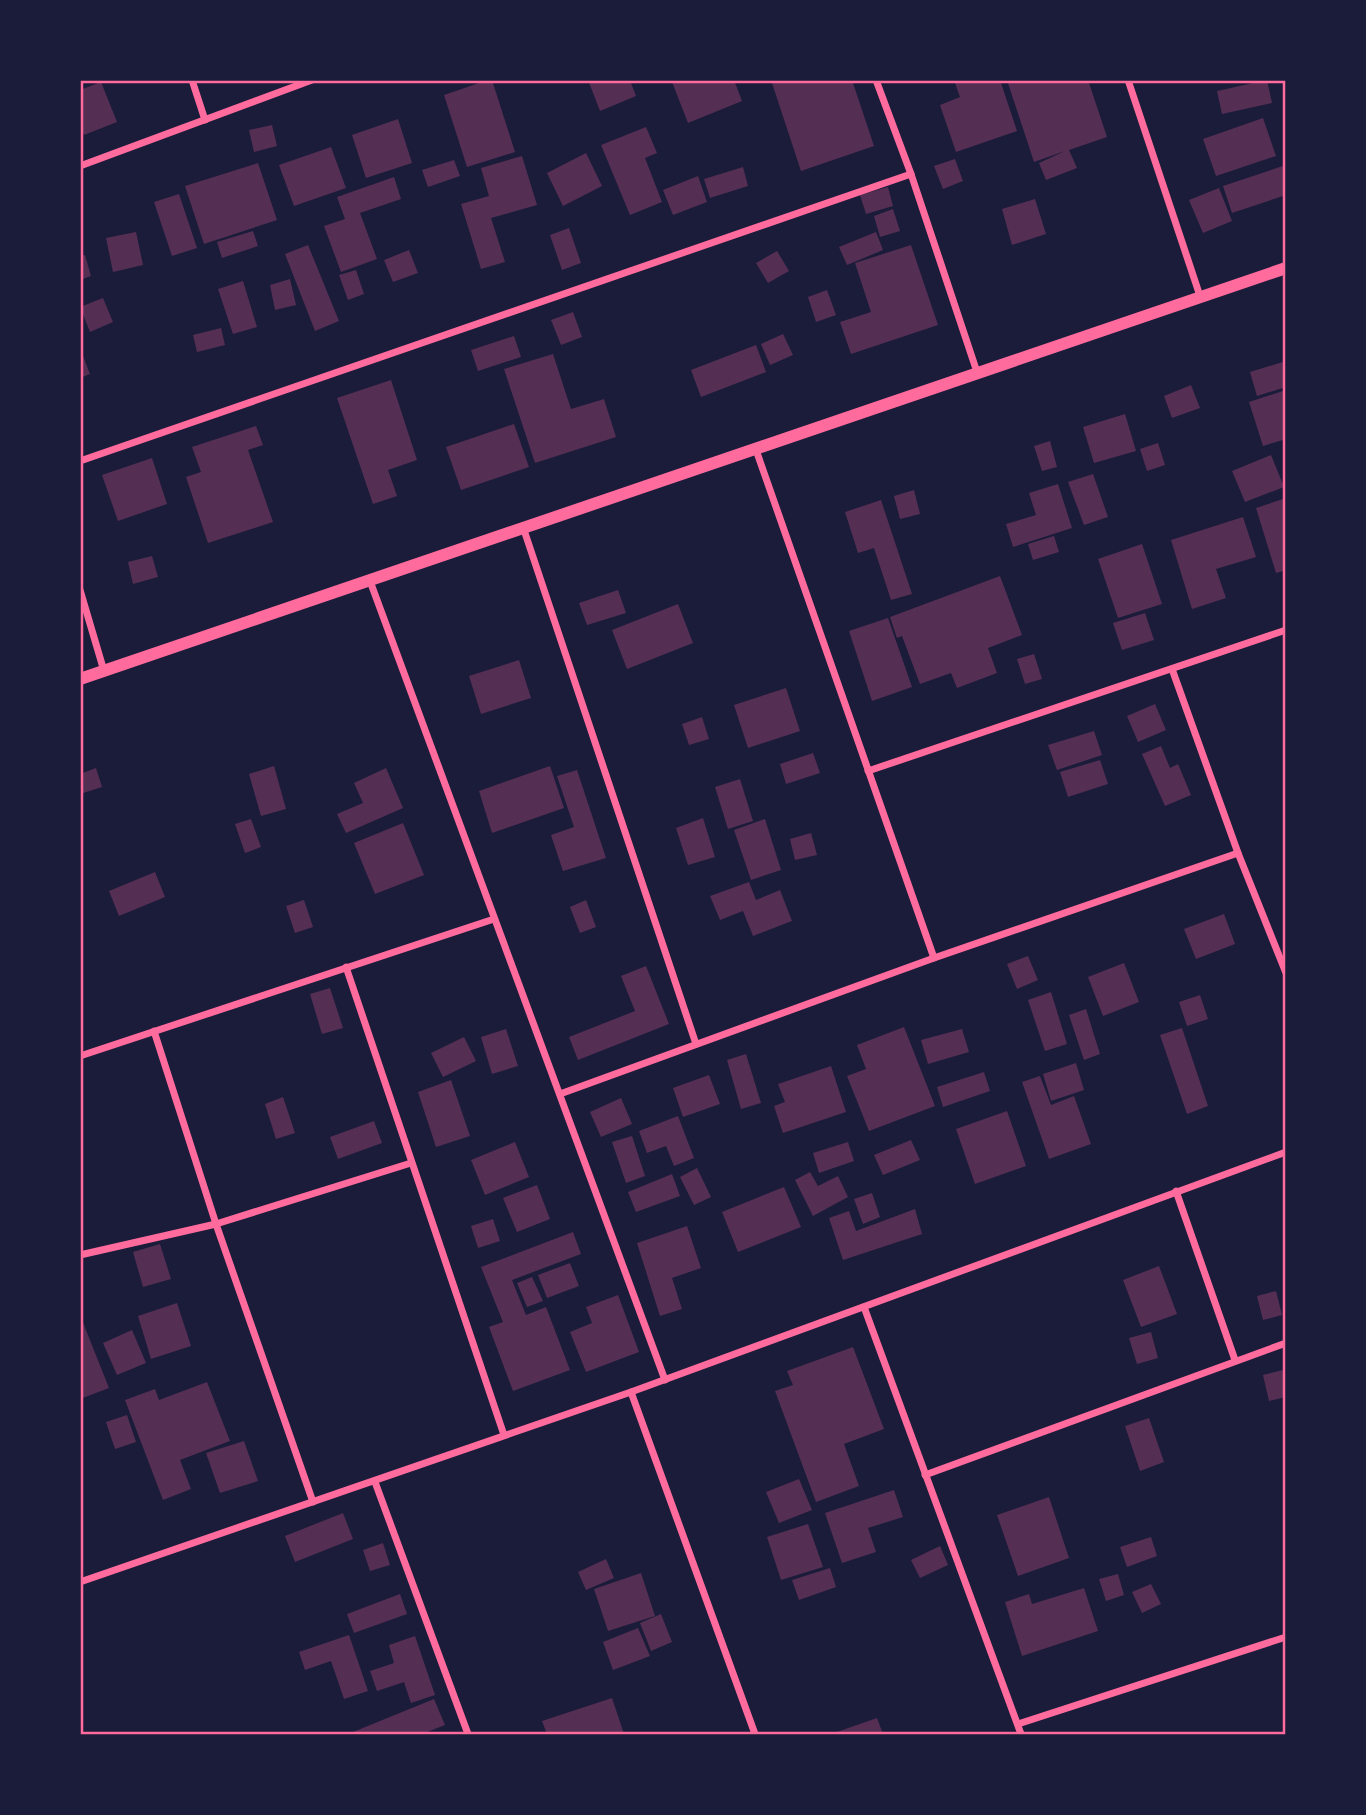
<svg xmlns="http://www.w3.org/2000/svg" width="1366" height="1815" viewBox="0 0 1366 1815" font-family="Rubik,sans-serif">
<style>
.building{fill:#542f53}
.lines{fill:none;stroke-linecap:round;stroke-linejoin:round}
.minor{stroke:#ff6b9d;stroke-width:7}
.tertiary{stroke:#ff6b9d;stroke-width:12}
.neatline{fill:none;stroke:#ff6b9d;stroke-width:2.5}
</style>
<rect width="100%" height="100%" fill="#1b1b3a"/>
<g class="building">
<polygon points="488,80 492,80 515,152 467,167 444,95"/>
<polygon points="588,80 637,80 631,83 636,96 600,111"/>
<polygon points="676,80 734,80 742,101 688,123 672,82"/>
<polygon points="771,80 852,80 874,146 801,171"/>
<polygon points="954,80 1000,80 1017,131 956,152 940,105 960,97"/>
<polygon points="1007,80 1088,80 1107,137 1069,150 1077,168 1046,180 1039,163 1065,151 1034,162"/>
<polygon points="1267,80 1272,103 1222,114 1217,91"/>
<polygon points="101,82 117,122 84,135 80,126 80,90"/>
<polygon points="1263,118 1276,156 1216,176 1203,139"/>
<polygon points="398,119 412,163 366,178 352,135"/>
<polygon points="272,125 277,146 254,152 249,130"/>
<polygon points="646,127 657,153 645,158 662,202 630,215 601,145"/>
<polygon points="331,147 346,188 294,206 279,165"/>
<polygon points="586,153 602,186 563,206 547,173"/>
<polygon points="522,156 537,205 491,218 505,262 481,269 461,204 489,196 481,168"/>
<polygon points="955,159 963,181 943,189 934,166"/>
<polygon points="454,160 460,176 428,187 422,170"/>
<polygon points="258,163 277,220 204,244 185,186"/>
<polygon points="1286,165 1286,195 1232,213 1223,186"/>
<polygon points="743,167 748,186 710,198 704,179"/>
<polygon points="698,176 707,202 673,215 663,190"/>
<polygon points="394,177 401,199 360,213 377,259 341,272 324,226 345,219 337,197"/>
<polygon points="888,187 893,206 866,214 860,195"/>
<polygon points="1219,188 1232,221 1203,233 1189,200"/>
<polygon points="179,194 197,248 172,256 154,202"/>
<polygon points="1035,199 1046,234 1012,245 1002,209"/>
<polygon points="893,209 900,231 880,237 874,216"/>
<polygon points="569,228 581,263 562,270 550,235"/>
<polygon points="253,231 258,246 222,258 217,242"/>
<polygon points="136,232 143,265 113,272 106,238"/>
<polygon points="876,232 883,250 847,265 839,247"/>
<polygon points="308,245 339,321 315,331 285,254"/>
<polygon points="911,245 938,325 851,354 840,322 871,312 855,263"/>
<polygon points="409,250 418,273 393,282 384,260"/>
<polygon points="777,251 789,271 768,283 756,263"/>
<polygon points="85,255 91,276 80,280 80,256"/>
<polygon points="356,270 364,294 348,300 339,275"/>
<polygon points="290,279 296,305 275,310 270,285"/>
<polygon points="243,281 257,327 233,334 218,289"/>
<polygon points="827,290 836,315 816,322 808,297"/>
<polygon points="103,298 113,322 90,332 80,307"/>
<polygon points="573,312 582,337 561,345 551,320"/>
<polygon points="221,328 225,345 197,352 193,335"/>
<polygon points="783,334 793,355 770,365 761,344"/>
<polygon points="514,336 521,357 478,371 471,350"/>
<polygon points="756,345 766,372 701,397 691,370"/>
<polygon points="80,348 90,374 80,378"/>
<polygon points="553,354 571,409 604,399 616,437 535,463 504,369"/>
<polygon points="1286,361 1286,387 1257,396 1250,372"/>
<polygon points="391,380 417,460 388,470 397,496 373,504 337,398"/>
<polygon points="1191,385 1200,408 1172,418 1164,396"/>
<polygon points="1286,390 1286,439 1263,446 1249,402"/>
<polygon points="1125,414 1136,451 1094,463 1083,427"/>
<polygon points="514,424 529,467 461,490 446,447"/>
<polygon points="256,426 263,445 248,450 273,522 208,543 186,477 201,472 192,447"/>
<polygon points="1050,441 1057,467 1042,471 1034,446"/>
<polygon points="1158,443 1165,465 1147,471 1140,449"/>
<polygon points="1271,455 1284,487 1245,502 1232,471"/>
<polygon points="152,458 167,504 118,521 102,475"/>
<polygon points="1093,474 1108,517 1084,525 1068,482"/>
<polygon points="1058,484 1072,528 1013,547 1006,524 1036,515 1029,493"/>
<polygon points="914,490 920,514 900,519 894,496"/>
<polygon points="1286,498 1286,570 1276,573 1256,508"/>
<polygon points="881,500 912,594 891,600 874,548 858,553 845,512"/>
<polygon points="1243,517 1256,557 1216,569 1226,598 1192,609 1171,540"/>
<polygon points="1054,536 1059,552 1033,560 1028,544"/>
<polygon points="1142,544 1162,604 1118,618 1098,559"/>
<polygon points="152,556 158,577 133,584 128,562"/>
<polygon points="1000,576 1022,635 988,648 997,673 957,688 951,673 920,684 902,636 897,638 890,617"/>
<polygon points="618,590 626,613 587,625 579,603"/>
<polygon points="678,604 693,643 627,669 612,630"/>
<polygon points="1145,613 1154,640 1122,650 1113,623"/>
<polygon points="888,618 912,687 872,701 849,631"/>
<polygon points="1034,654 1042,679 1025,684 1017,659"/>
<polygon points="519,660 531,698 481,714 469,676"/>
<polygon points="786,688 800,731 748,748 734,705"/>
<polygon points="1155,704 1166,730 1138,742 1127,716"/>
<polygon points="702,717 709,739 689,745 682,724"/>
<polygon points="1094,731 1102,755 1057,770 1048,745"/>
<polygon points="1161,746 1170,768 1178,764 1191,795 1165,806 1142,754"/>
<polygon points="813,753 820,773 786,784 780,764"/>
<polygon points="1100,760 1108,784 1068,797 1060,772"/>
<polygon points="274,766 286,809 261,816 249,774"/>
<polygon points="550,766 564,808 492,833 479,791"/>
<polygon points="96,768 102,787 80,794 80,774"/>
<polygon points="386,768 403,808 346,833 337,814 363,803 354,783"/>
<polygon points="577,770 606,858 563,871 551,835 574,827 557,776"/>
<polygon points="740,779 753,821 728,829 715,787"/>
<polygon points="703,818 715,857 688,865 676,828"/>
<polygon points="251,819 261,847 245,853 235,824"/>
<polygon points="765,819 781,870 751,880 734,830"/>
<polygon points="403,823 424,875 375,894 354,843"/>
<polygon points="811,833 817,855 795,860 790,839"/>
<polygon points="155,872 165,897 119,916 109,891"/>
<polygon points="749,882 756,900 780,890 792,921 753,936 743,911 720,920 710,896"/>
<polygon points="304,900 313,927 295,933 286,906"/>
<polygon points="586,900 596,927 580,933 570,907"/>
<polygon points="1224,914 1235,944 1196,959 1184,929"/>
<polygon points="1028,956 1038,980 1017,989 1007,964"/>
<polygon points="1124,963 1139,1002 1103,1016 1088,977"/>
<polygon points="646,966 669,1024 578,1060 569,1037 635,1011 621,976"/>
<polygon points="330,988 343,1028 322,1034 310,994"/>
<polygon points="1051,992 1067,1044 1045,1051 1028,1000"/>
<polygon points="1200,995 1208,1019 1187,1026 1179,1002"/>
<polygon points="1086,1009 1100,1054 1084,1060 1069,1015"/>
<polygon points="904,1027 935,1106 869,1131 847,1076 866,1069 857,1045"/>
<polygon points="1182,1028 1208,1106 1187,1114 1160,1035"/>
<polygon points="506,1029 518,1066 492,1074 481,1037"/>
<polygon points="962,1029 969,1052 928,1064 921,1040"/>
<polygon points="464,1037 476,1061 443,1077 431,1053"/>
<polygon points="746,1054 761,1103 741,1109 727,1060"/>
<polygon points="1076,1063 1084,1090 1051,1101 1043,1074"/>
<polygon points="831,1066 846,1112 783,1133 774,1106 785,1102 778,1084"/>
<polygon points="984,1072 990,1091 943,1107 937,1087"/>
<polygon points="709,1075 720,1104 683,1117 673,1088"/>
<polygon points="1040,1076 1051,1105 1074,1096 1091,1144 1049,1159 1022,1082"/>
<polygon points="451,1080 470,1136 436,1147 418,1092"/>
<polygon points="283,1097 295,1133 276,1139 265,1104"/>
<polygon points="621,1098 632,1124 601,1137 590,1112"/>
<polygon points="1007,1111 1026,1166 975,1184 956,1129"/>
<polygon points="678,1116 694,1158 674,1166 666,1146 647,1153 639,1131"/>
<polygon points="374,1121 382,1143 338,1159 330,1137"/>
<polygon points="632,1136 645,1176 626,1183 612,1142"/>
<polygon points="911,1140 920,1160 883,1175 874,1155"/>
<polygon points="515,1142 529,1177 485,1195 471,1160"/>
<polygon points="848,1142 854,1161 819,1173 813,1153"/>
<polygon points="697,1168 711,1197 694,1205 680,1177"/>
<polygon points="810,1172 818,1186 838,1176 848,1197 813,1216 795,1180"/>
<polygon points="672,1174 680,1196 636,1212 628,1192"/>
<polygon points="537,1185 550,1219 517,1232 503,1198"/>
<polygon points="784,1187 801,1227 738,1252 722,1212"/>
<polygon points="872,1193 880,1217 863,1224 854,1199"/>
<polygon points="915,1209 922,1234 843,1260 829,1218 849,1211 856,1231"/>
<polygon points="493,1219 500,1241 478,1248 471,1226"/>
<polygon points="687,1226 701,1268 672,1278 682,1309 660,1316 637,1243"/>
<polygon points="573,1232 581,1254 512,1280 526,1315 546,1307 570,1370 513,1391 489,1327 503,1322 481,1267"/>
<polygon points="160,1244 171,1279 143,1287 133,1252"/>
<polygon points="570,1263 579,1286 547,1298 538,1275"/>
<polygon points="1159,1266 1177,1314 1141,1327 1123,1280"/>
<polygon points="532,1277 543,1301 527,1307 517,1283"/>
<polygon points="1276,1291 1282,1315 1263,1320 1257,1296"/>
<polygon points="618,1295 639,1352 586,1372 570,1332 592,1323 586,1307"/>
<polygon points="177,1303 191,1346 151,1359 138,1316"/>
<polygon points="80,1315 109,1388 80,1399"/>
<polygon points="132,1330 146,1363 117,1375 103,1343"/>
<polygon points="1151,1332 1158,1358 1137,1364 1129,1338"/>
<polygon points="853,1347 884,1429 844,1444 859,1486 816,1502 775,1391 793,1385 787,1371"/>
<polygon points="1283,1370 1286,1397 1269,1401 1263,1375"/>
<polygon points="207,1382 230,1441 180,1460 191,1489 163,1500 125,1400 155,1389 159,1400"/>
<polygon points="127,1415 136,1442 115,1449 106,1422"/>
<polygon points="1149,1418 1164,1462 1140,1471 1125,1426"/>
<polygon points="244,1441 258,1481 220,1493 206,1453"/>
<polygon points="799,1479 812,1510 779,1523 766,1492"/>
<polygon points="894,1490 903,1517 868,1528 876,1552 842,1563 825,1513"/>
<polygon points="1049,1497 1069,1558 1018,1576 997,1515"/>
<polygon points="343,1513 353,1539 295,1562 285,1536"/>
<polygon points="808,1524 823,1567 781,1580 767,1537"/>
<polygon points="1151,1537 1157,1556 1127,1567 1120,1547"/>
<polygon points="383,1543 390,1565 370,1571 363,1550"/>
<polygon points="940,1546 948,1565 920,1578 911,1560"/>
<polygon points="606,1559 614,1578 586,1590 578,1572"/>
<polygon points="830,1568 836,1587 799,1600 792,1580"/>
<polygon points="641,1573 655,1616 608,1631 594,1589"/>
<polygon points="1118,1574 1124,1595 1106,1601 1099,1579"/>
<polygon points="1151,1584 1161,1604 1142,1613 1132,1592"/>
<polygon points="1084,1588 1098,1631 1022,1656 1005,1602 1029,1594 1032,1604"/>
<polygon points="400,1594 407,1614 354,1633 347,1614"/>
<polygon points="661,1614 672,1642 651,1651 640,1623"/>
<polygon points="638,1628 650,1656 613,1670 603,1642"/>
<polygon points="349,1635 368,1691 344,1699 331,1661 305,1670 299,1652"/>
<polygon points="415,1636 435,1695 411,1703 404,1682 377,1691 370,1671 394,1663 389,1645"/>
<polygon points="612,1698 624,1734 547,1734 542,1721"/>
<polygon points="434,1699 445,1725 422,1734 354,1734 353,1732"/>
<polygon points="877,1718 883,1734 831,1734"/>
</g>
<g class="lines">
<g class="minor">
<polyline points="192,80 205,120"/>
<polyline points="876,80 911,174 977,372"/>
<polyline points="1128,80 1200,296"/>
<polyline points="80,166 312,80"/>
<polyline points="755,447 934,958"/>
<polyline points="80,461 911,174"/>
<polyline points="524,530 696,1044"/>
<polyline points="370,581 665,1380"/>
<polyline points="80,590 104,671"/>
<polyline points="1172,669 1238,853 1286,973"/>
<polyline points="868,771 1286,630"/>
<polyline points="346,967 504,1435"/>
<polyline points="154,1031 216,1224 313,1502"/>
<polyline points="80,1056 494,919"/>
<polyline points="560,1094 934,958 1238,853"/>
<polyline points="1176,1191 1235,1360"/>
<polyline points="80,1255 216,1224 411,1163"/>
<polyline points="864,1307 1021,1734"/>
<polyline points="631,1392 755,1734"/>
<polyline points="925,1475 1286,1343"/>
<polyline points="375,1482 468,1734"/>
<polyline points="80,1582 631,1392 1286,1152"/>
<polyline points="1018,1724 1286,1637"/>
</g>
<polyline class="tertiary" points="80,679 1286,268"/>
</g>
<rect width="1366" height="1815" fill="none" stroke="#1b1b3a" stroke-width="164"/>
<rect x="82" y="82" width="1202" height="1651" class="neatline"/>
</svg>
